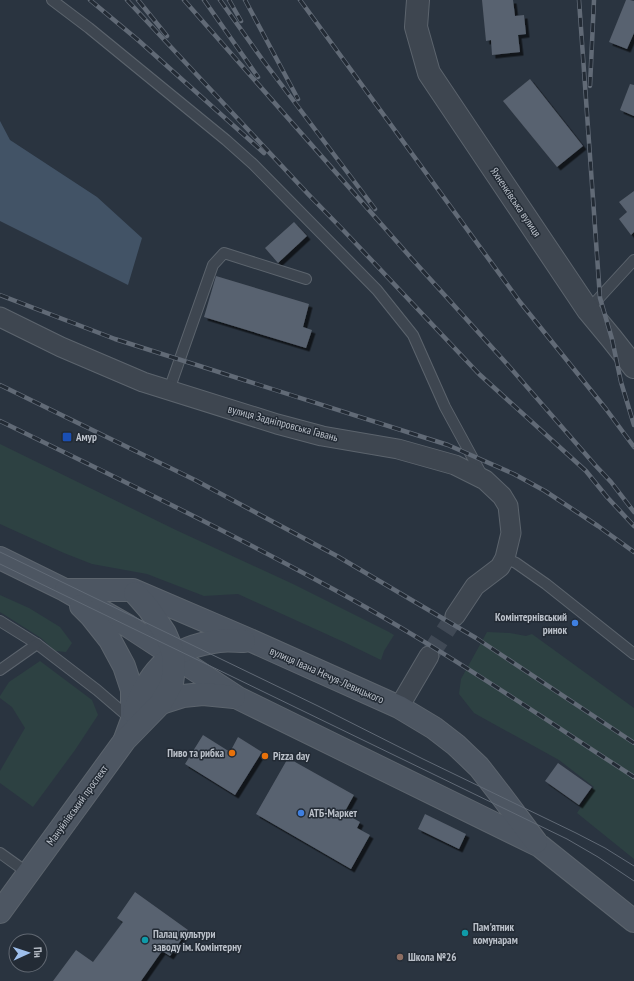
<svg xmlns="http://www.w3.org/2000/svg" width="634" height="981" viewBox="0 0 634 981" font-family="'PT Sans Narrow',sans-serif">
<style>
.green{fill:#2d4142}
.water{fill:#425366}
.building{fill:#59626f;filter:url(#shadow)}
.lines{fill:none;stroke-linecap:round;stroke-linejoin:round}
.minor-tunnel{stroke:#404955;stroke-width:19;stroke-dasharray:19 10;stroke-linecap:butt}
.service-casing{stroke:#5c646d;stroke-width:12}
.minor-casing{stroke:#5c646d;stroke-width:21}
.tertiary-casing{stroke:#5c646d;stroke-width:24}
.secondary-casing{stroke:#5c646d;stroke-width:24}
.service{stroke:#3e4650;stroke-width:10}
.minor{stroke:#3e4650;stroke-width:19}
.tertiary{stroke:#3e4650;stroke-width:22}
.secondary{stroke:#4d5662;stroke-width:22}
.tram{stroke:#616a76;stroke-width:1}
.rail-casing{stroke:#616a76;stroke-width:4.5}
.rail{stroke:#232b35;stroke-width:3;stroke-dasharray:9;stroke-linecap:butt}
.transit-dot{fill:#1a4fb4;stroke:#232b35;stroke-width:1.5}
.shop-dot{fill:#3f7fe0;stroke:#232b35;stroke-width:1.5}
.food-dot{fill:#e8710a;stroke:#232b35;stroke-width:1.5}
.culture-dot{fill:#0f9aa8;stroke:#232b35;stroke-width:1.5}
.education-dot{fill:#8d6e63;stroke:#232b35;stroke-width:1.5}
.labels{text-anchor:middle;stroke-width:3;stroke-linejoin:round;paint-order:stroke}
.street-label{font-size:11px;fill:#bbc1ca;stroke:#232b35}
.poi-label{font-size:11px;font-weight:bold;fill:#bbc1ca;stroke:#232b35;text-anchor:start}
</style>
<defs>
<filter id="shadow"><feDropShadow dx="3.5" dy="3.5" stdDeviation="0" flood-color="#0009"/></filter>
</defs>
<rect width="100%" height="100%" fill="#2a3440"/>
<g class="green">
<polygon points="0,444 178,531 293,584 389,632 394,635 384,651 381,660 346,643 238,594 204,596 147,574 92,564 64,553 0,524"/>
<polygon points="0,595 29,608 60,627 72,643 66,652 55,651 41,638 0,612"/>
<polygon points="487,632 510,633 526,636 532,634 634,708 634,859 577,813 594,787 559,760 474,713 459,694 461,679"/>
<polygon points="40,661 92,700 98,715 75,750 33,807 0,783 0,771 25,728 12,707 0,698 0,696 9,682"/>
</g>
<polygon class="water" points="0,121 10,140 97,197 142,238 128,285 0,221"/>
<g class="building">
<polygon points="482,0 513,0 515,16 524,15 526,34 518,35 520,52 492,55 491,40 486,41"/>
<polygon points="626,0 630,0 634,1 634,33 627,49 609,42"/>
<polygon points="530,79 583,146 557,167 503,101"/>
<polygon points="630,84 634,85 634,116 620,110"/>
<polygon points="634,191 634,232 631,235 619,219 627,212 619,202"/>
<polygon points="294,222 307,236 278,263 265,248"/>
<polygon points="216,276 309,304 303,327 312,330 306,348 204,317"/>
<polygon points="203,735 230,752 238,737 262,752 235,795 185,764"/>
<polygon points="288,758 354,795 344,813 360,822 357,828 370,835 351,869 256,814"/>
<polygon points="558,763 592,787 579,805 545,781"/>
<polygon points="425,814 466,834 459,849 418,829"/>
<polygon points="135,892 188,930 170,956 162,951 141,981 53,981 76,950 93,962 123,922 117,918"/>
</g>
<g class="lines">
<polyline class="minor-tunnel" points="429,656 455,616"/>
<g class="service-casing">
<g id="service">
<polyline points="52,0 89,28 226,140 253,164 377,290 413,335 445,407 483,477"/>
<polyline points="588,310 634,260"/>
<polyline points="169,390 213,265 224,253 306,279"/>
<polyline points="505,558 516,563 546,584 634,654"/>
<polyline points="0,621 37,644 97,690 132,720"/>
<polyline points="0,670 37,644"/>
<polyline points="0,853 28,873"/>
</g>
</g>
<g class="minor-casing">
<g id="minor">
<polyline points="0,317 61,347 143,382 277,424 322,436 398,449 455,465 485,480 502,496 508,506 511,533 505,558 500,567 475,586 455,616"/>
<polyline points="399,707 429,656"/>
</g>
</g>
<g class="tertiary-casing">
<polyline id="tertiary" points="418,0 416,27 429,73 588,310 612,339 634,367"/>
</g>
<g class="secondary-casing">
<g id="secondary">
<polyline points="0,558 65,590 128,626 238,698 540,846 634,921"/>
<polyline points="66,590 133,590 252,641 399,707 434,728 456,745 479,767 503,798 536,842"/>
<polyline points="81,606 91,616 110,640 124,666 132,690 132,720 125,739"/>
<polyline points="161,703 183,696 203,694 234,697"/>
<path d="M134 712C150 668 172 647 219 641 228 640 236 641 244 641"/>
<polyline points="0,912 125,740 161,703 172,683 174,669 173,655 171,647 165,633 149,609 135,593"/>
</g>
</g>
<use href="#service" class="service"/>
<use href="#minor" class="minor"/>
<use href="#tertiary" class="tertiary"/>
<use href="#secondary" class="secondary"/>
<g class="tram">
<polyline points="0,552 318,706 423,759 576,833 605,848 634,866"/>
<polyline points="0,564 567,839 598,857 634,881"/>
</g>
<g class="rail-casing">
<g id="rail">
<polyline points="90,0 138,40 264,153"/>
<polyline points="127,0 308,194 344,231 479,374 586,471 607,497 634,526"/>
<polyline points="138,0 167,36"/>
<polyline points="184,0 412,259 507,364 595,465 611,482 634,512"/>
<polyline points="204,0 258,77"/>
<polyline points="220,0 262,59 375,209"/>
<polyline points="229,0 241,21"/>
<polyline points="245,0 298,99"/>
<polyline points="300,0 520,302 606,409 634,447"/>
<polyline points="579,0 600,298 612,339 621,382 634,425"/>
<polyline points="590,86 594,0"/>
<polyline points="0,295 115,339 448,445 514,474 545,491 598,526 634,552"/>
<polyline points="0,385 195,480 337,556 476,638 634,743"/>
<path d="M0 421C107 473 215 525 320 582 429 640 531 710 634 777"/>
</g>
</g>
<use href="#rail" class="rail"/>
</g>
<rect class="transit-dot" x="62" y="432" width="10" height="10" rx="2"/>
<g class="shop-dot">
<circle cx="575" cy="623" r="4"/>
<circle cx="301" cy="813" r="4"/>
</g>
<g class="food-dot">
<circle cx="232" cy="753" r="4"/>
<circle cx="265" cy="756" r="4"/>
</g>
<g class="culture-dot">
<circle cx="465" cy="933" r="4"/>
<circle cx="145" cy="940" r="4"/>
</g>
<circle class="education-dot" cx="400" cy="957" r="4"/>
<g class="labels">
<g class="street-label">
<text transform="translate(516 202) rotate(56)" y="4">Яхненківська вулиця</text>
<text transform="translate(283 423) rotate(15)" y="4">вулиця Задніпровська Гавань</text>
<text transform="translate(327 675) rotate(24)" y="4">вулиця Івана Нечуя-Левицького</text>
<text transform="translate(77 805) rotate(-54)" y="4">Мануйлівський проспект</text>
</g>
<g class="poi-label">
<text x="76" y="441">Амур</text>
<text x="567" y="621" text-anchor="end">Комінтернівський<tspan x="567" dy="13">ринок</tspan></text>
<text x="224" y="757" text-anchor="end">Пиво та рибка</text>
<text x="273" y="760">Pizza day</text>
<text x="309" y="817">АТБ-Маркет</text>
<text x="473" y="931">Пам'ятник<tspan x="473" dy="13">комунарам</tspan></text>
<text x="153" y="938">Палац культури<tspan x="153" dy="13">заводу ім. Комінтерну</tspan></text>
<text x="408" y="961">Школа №26</text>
</g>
</g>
<g transform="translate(28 953) rotate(87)"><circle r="19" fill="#232b35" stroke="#606771"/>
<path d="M0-3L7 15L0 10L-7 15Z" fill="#9ebfec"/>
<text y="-6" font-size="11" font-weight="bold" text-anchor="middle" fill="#bbc1ca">Пн</text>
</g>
</svg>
